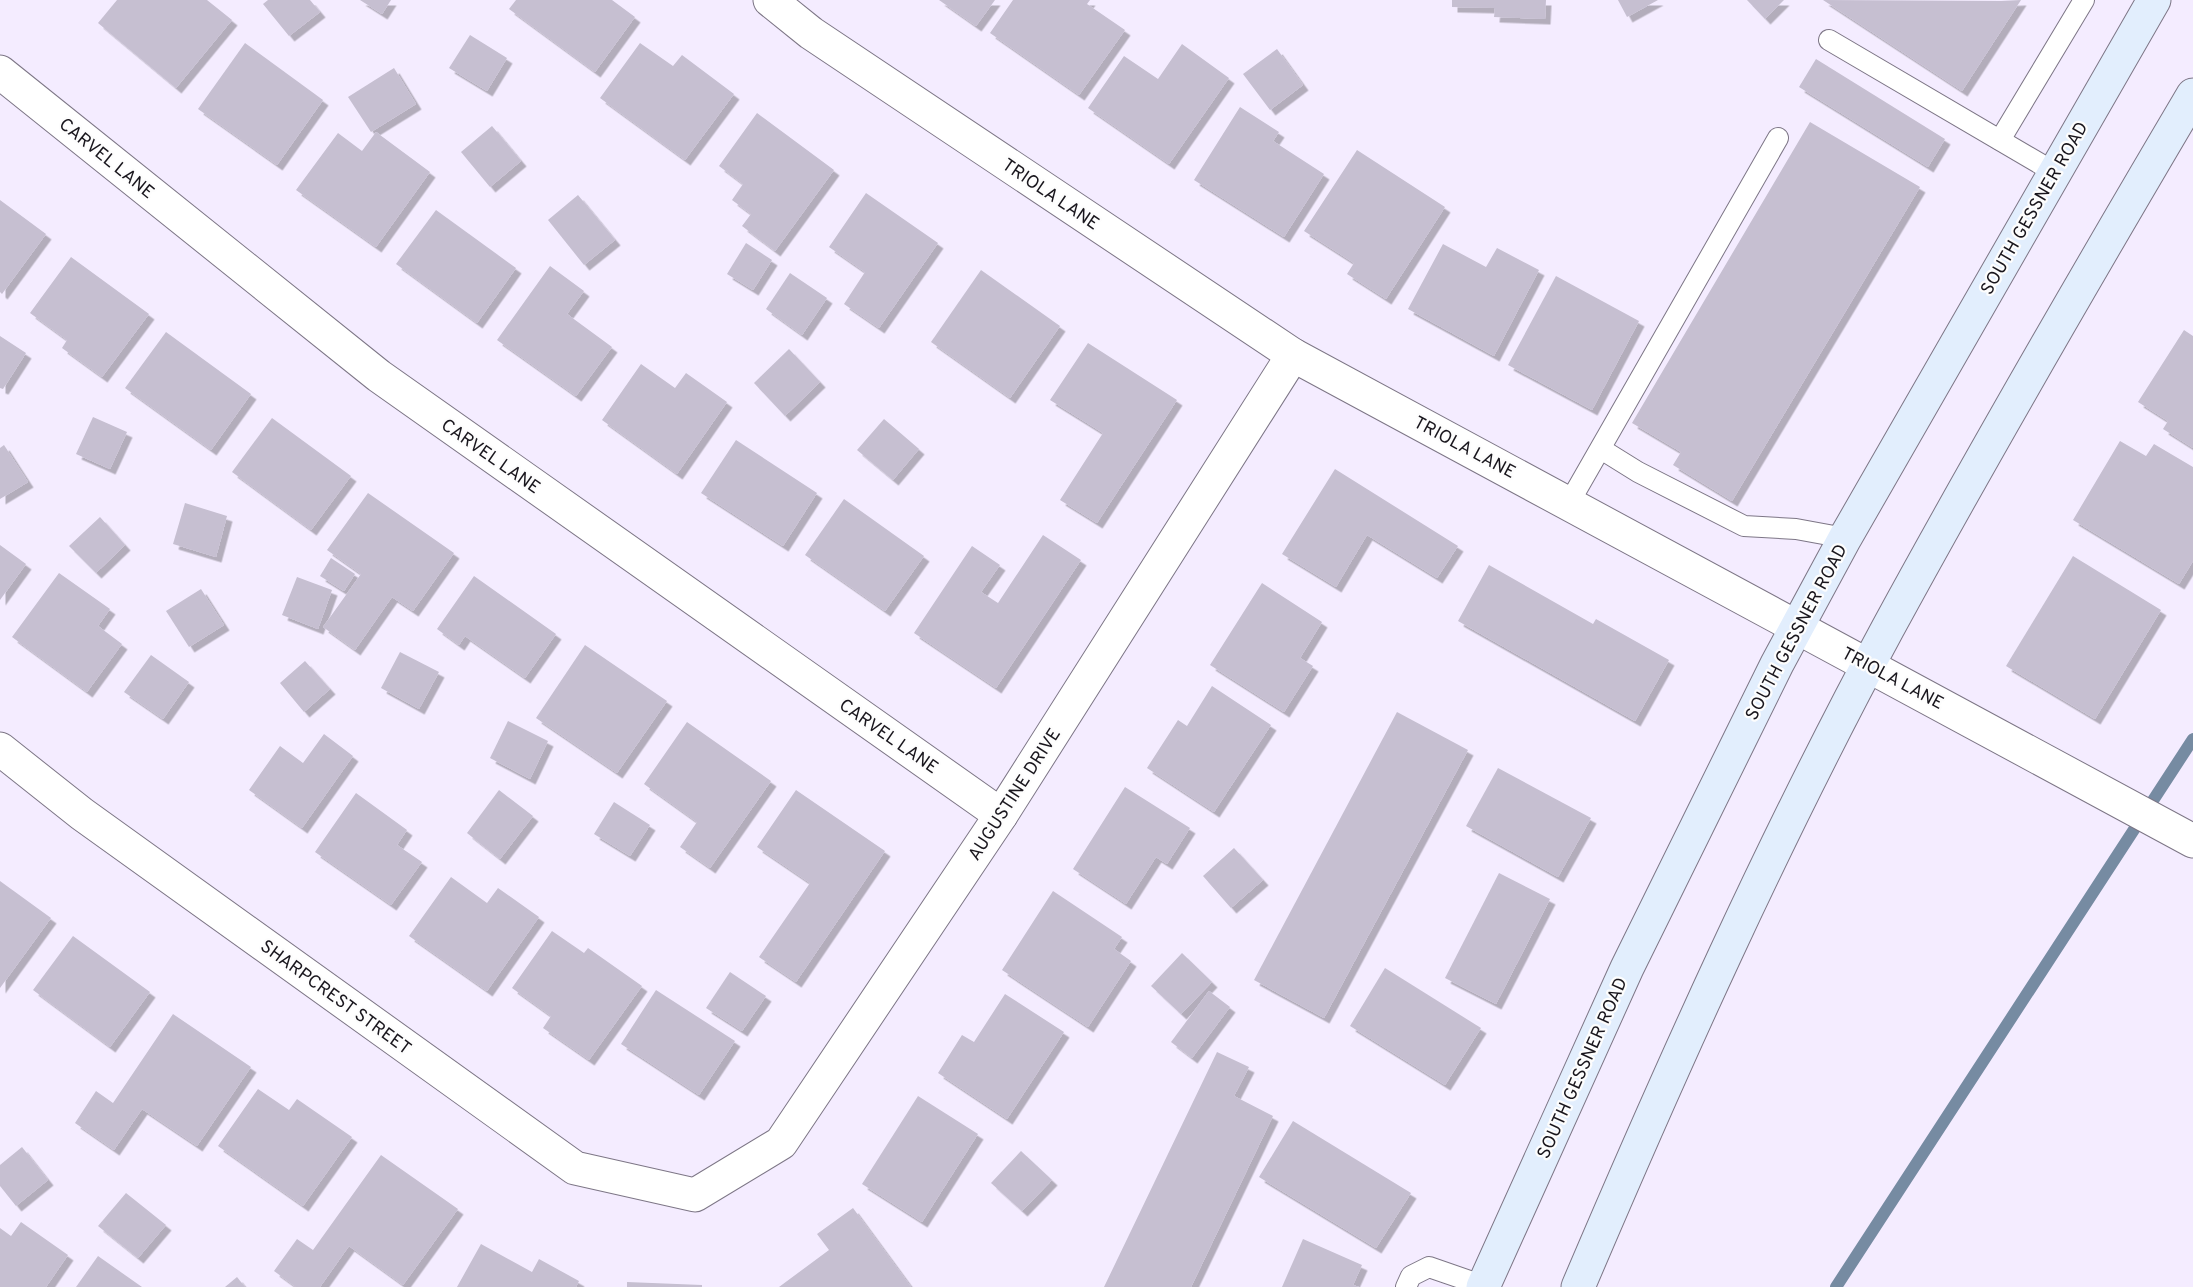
<svg xmlns="http://www.w3.org/2000/svg" width="2193" height="1287" viewBox="0 0 2193 1287" font-family="Overpass,sans-serif">
<style>
.lines{fill:none;stroke-linecap:round;stroke-linejoin:round}
.stream{stroke:#768ba2;stroke-width:12}
.building{fill:#c6bfd1;filter:url(#shadow)}
.service-casing{stroke:#7d7686;stroke-width:22}
.minor-casing{stroke:#7d7686;stroke-width:35}
.tertiary-casing{stroke:#7d7686;stroke-width:35}
.secondary-casing{stroke:#7d7686;stroke-width:35}
.service{stroke:#fff;stroke-width:20}
.minor{stroke:#fff;stroke-width:33}
.tertiary{stroke:#fff;stroke-width:33}
.secondary{stroke:#e2eefd;stroke-width:33}
.labels{text-anchor:middle;stroke-width:4.5;stroke-linejoin:round;paint-order:stroke}
.street-label{font-size:18px;fill:#19161d;stroke:#fdfdfd}
</style>
<defs>
<filter id="shadow"><feDropShadow dx="5.5" dy="5.5" stdDeviation="0" flood-color="#0004"/></filter>
</defs>
<rect width="100%" height="100%" fill="#f4ecff"/>
<g class="lines">
<polyline class="stream" points="1836,1287 2193,739"/>
</g>
<g class="building">
<polygon points="117,0 207,0 232,20 176,88 98,23"/>
<polygon points="268,0 310,0 320,12 289,36 263,4"/>
<polygon points="360,0 391,0 382,14"/>
<polygon points="516,0 612,0 635,17 595,72 509,9"/>
<polygon points="939,0 995,0 976,26"/>
<polygon points="1013,0 1090,0 1087,4 1125,30 1079,95 990,33"/>
<polygon points="1452,0 1546,0 1545,19 1494,17 1495,8 1452,7"/>
<polygon points="1618,0 1658,0 1627,17"/>
<polygon points="1747,0 1784,0 1765,19"/>
<polygon points="1823,0 2001,1 2021,0 1962,91"/>
<polygon points="470,35 507,58 487,91 449,68"/>
<polygon points="245,43 323,100 277,165 198,109"/>
<polygon points="640,43 673,66 682,55 734,94 685,160 600,98"/>
<polygon points="1182,44 1229,78 1169,164 1088,108 1124,56 1158,79"/>
<polygon points="1277,49 1303,85 1270,110 1243,74"/>
<polygon points="1816,59 1945,139 1928,167 1799,87"/>
<polygon points="394,68 416,104 371,132 348,97"/>
<polygon points="1240,107 1279,132 1273,141 1324,174 1284,237 1194,180"/>
<polygon points="757,113 834,170 775,251 742,226 751,214 732,200 743,184 719,166"/>
<polygon points="1810,122 1920,187 1732,501 1673,465 1681,452 1632,423"/>
<polygon points="492,126 521,161 490,187 461,152"/>
<polygon points="376,132 430,172 376,247 296,190 338,133 362,151"/>
<polygon points="1357,150 1445,207 1386,299 1347,274 1354,263 1304,231"/>
<polygon points="866,193 938,243 879,328 844,304 865,272 829,247"/>
<polygon points="578,195 615,240 584,265 548,220"/>
<polygon points="0,200 46,234 2,294 0,292"/>
<polygon points="436,210 516,268 477,323 396,264"/>
<polygon points="746,243 772,260 753,290 727,274"/>
<polygon points="1443,244 1486,267 1497,248 1539,270 1494,356 1408,309"/>
<polygon points="71,257 149,314 102,377 62,348 67,340 30,313"/>
<polygon points="550,266 584,291 567,314 612,347 576,396 497,340"/>
<polygon points="981,270 1060,326 1010,398 931,342"/>
<polygon points="790,273 827,298 802,335 766,309"/>
<polygon points="1556,276 1639,321 1592,410 1508,365"/>
<polygon points="2184,330 2193,336 2193,448 2163,429 2168,421 2138,402"/>
<polygon points="166,332 251,394 211,450 125,388"/>
<polygon points="0,336 26,353 3,389 0,388"/>
<polygon points="1088,343 1177,400 1097,523 1060,500 1103,433 1050,400"/>
<polygon points="789,349 820,382 785,416 754,383"/>
<polygon points="641,364 675,388 686,373 727,402 677,474 602,420"/>
<polygon points="93,417 127,432 110,469 76,454"/>
<polygon points="272,418 351,476 311,530 232,472"/>
<polygon points="884,419 919,449 893,480 857,450"/>
<polygon points="736,440 817,493 783,546 701,493"/>
<polygon points="2120,441 2146,456 2154,444 2193,467 2193,561 2179,584 2073,520"/>
<polygon points="4,445 28,482 0,499 0,448"/>
<polygon points="1335,469 1458,546 1437,578 1367,535 1336,587 1282,554"/>
<polygon points="368,493 454,553 413,611 392,597 355,650 323,627 361,574 327,550"/>
<polygon points="844,499 924,556 885,611 805,555"/>
<polygon points="185,503 227,516 216,557 173,544"/>
<polygon points="100,517 125,545 96,573 69,546"/>
<polygon points="1043,535 1081,560 996,688 914,633 972,546 1000,565 981,592 998,603"/>
<polygon points="0,545 26,564 0,600"/>
<polygon points="2073,556 2161,610 2095,719 2006,666"/>
<polygon points="331,558 355,574 344,591 320,576"/>
<polygon points="1489,565 1593,624 1596,619 1669,660 1635,721 1458,621"/>
<polygon points="59,573 110,609 98,626 122,644 87,692 12,637"/>
<polygon points="474,576 556,634 525,678 465,636 459,645 437,629"/>
<polygon points="297,577 332,590 318,629 282,615"/>
<polygon points="1262,583 1322,622 1300,658 1313,666 1284,712 1210,665"/>
<polygon points="201,589 224,625 189,647 166,611"/>
<polygon points="585,645 667,701 617,773 536,718"/>
<polygon points="400,652 439,672 419,709 381,688"/>
<polygon points="151,655 189,682 163,719 124,692"/>
<polygon points="305,661 330,689 304,712 280,683"/>
<polygon points="1212,686 1271,725 1214,812 1147,768 1178,720 1187,726"/>
<polygon points="1397,712 1468,750 1324,1018 1254,980"/>
<polygon points="508,721 548,741 530,779 490,758"/>
<polygon points="687,722 771,781 710,868 680,847 697,822 644,784"/>
<polygon points="324,734 353,756 302,828 249,790 280,746 303,763"/>
<polygon points="1498,768 1591,818 1558,877 1466,826"/>
<polygon points="1125,787 1190,828 1167,864 1156,857 1126,904 1073,869"/>
<polygon points="499,790 533,816 500,859 467,833"/>
<polygon points="796,790 885,851 796,982 759,957 810,883 757,847"/>
<polygon points="356,793 407,830 397,845 422,862 391,905 315,852"/>
<polygon points="614,802 650,825 630,856 594,834"/>
<polygon points="1234,848 1263,880 1231,908 1203,876"/>
<polygon points="1499,873 1550,899 1496,1004 1445,978"/>
<polygon points="451,877 487,903 498,888 539,917 487,991 409,936"/>
<polygon points="0,881 51,918 0,988"/>
<polygon points="1053,891 1122,937 1114,949 1131,961 1088,1027 1002,970"/>
<polygon points="552,931 584,953 588,948 642,986 589,1060 543,1028 551,1016 512,988"/>
<polygon points="73,936 150,992 110,1047 33,990"/>
<polygon points="1182,953 1212,982 1181,1014 1151,986"/>
<polygon points="1385,968 1481,1028 1445,1085 1350,1026"/>
<polygon points="730,972 766,996 742,1031 706,1008"/>
<polygon points="656,990 735,1041 699,1095 621,1044"/>
<polygon points="1209,991 1230,1007 1192,1058 1171,1042"/>
<polygon points="1005,994 1064,1032 1007,1119 938,1073 962,1035 974,1042"/>
<polygon points="173,1014 251,1067 197,1146 142,1109 114,1150 75,1123 96,1091 113,1103"/>
<polygon points="1217,1052 1249,1067 1234,1096 1273,1116 1191,1287 1104,1287"/>
<polygon points="258,1089 289,1110 297,1099 352,1137 303,1206 218,1146"/>
<polygon points="918,1096 978,1134 922,1222 862,1184"/>
<polygon points="1293,1121 1411,1193 1376,1248 1259,1177"/>
<polygon points="22,1147 48,1180 16,1206 0,1186 0,1165"/>
<polygon points="1021,1151 1052,1180 1022,1211 991,1183"/>
<polygon points="381,1155 458,1209 403,1285 349,1246 320,1287 296,1287 274,1271 297,1239 313,1250"/>
<polygon points="126,1193 166,1225 138,1258 98,1226"/>
<polygon points="853,1208 911,1287 779,1287 829,1250 817,1234"/>
<polygon points="21,1222 68,1255 46,1287 0,1287 0,1228 11,1236"/>
<polygon points="1303,1239 1362,1265 1353,1285 1359,1287 1282,1287"/>
<polygon points="481,1244 532,1272 539,1259 579,1281 576,1287 457,1287"/>
<polygon points="98,1256 142,1287 76,1287"/>
<polygon points="237,1277 245,1287 225,1287"/>
<polygon points="627,1282 702,1285 702,1287 627,1287"/>
</g>
<g class="lines">
<g class="service-casing">
<g id="service">
<polyline points="1829,40 2054,172"/>
<polyline points="2000,140 2084,0"/>
<polyline points="1601,449 1638,472 1744,526 1796,529 1845,538"/>
<polyline points="1569,503 1778,138"/>
<polyline points="1406,1287 1411,1276 1429,1267 1484,1286"/>
</g>
</g>
<g class="minor-casing">
<g id="minor">
<polyline points="0,72 379,376 1001,815"/>
<polyline points="0,749 82,814 575,1168 695,1195 781,1143 1001,815 1293,355"/>
</g>
</g>
<g class="tertiary-casing">
<polyline id="tertiary" points="770,0 811,33 1293,355 2193,841"/>
</g>
<g class="secondary-casing">
<g id="secondary">
<polyline points="1483,1287 1627,968 1777,664 1845,538 2154,0"/>
<path d="M1578 1287C1673 1064 1773 841 1888 628 1986 448 2089 271 2193 95"/>
</g>
</g>
<use href="#service" class="service"/>
<use href="#minor" class="minor"/>
<use href="#tertiary" class="tertiary"/>
<use href="#secondary" class="secondary"/>
</g>
<g class="labels">
<g class="street-label">
<text transform="translate(107 158) rotate(39)" y="6">CARVEL LANE</text>
<text transform="translate(1051 194) rotate(34)" y="6">TRIOLA LANE</text>
<text transform="translate(2034 208) rotate(-60)" y="6">SOUTH GESSNER ROAD</text>
<text transform="translate(1465 447) rotate(28)" y="6">TRIOLA LANE</text>
<text transform="translate(491 456) rotate(35)" y="6">CARVEL LANE</text>
<text transform="translate(1796 632) rotate(-62)" y="6">SOUTH GESSNER ROAD</text>
<text transform="translate(1893 678) rotate(28)" y="6">TRIOLA LANE</text>
<text transform="translate(889 736) rotate(35)" y="6">CARVEL LANE</text>
<text transform="translate(1014 794) rotate(-57)" y="6">AUGUSTINE DRIVE</text>
<text transform="translate(336 997) rotate(36)" y="6">SHARPCREST STREET</text>
<text transform="translate(1582 1068) rotate(-66)" y="6">SOUTH GESSNER ROAD</text>
</g>
</g>
</svg>
